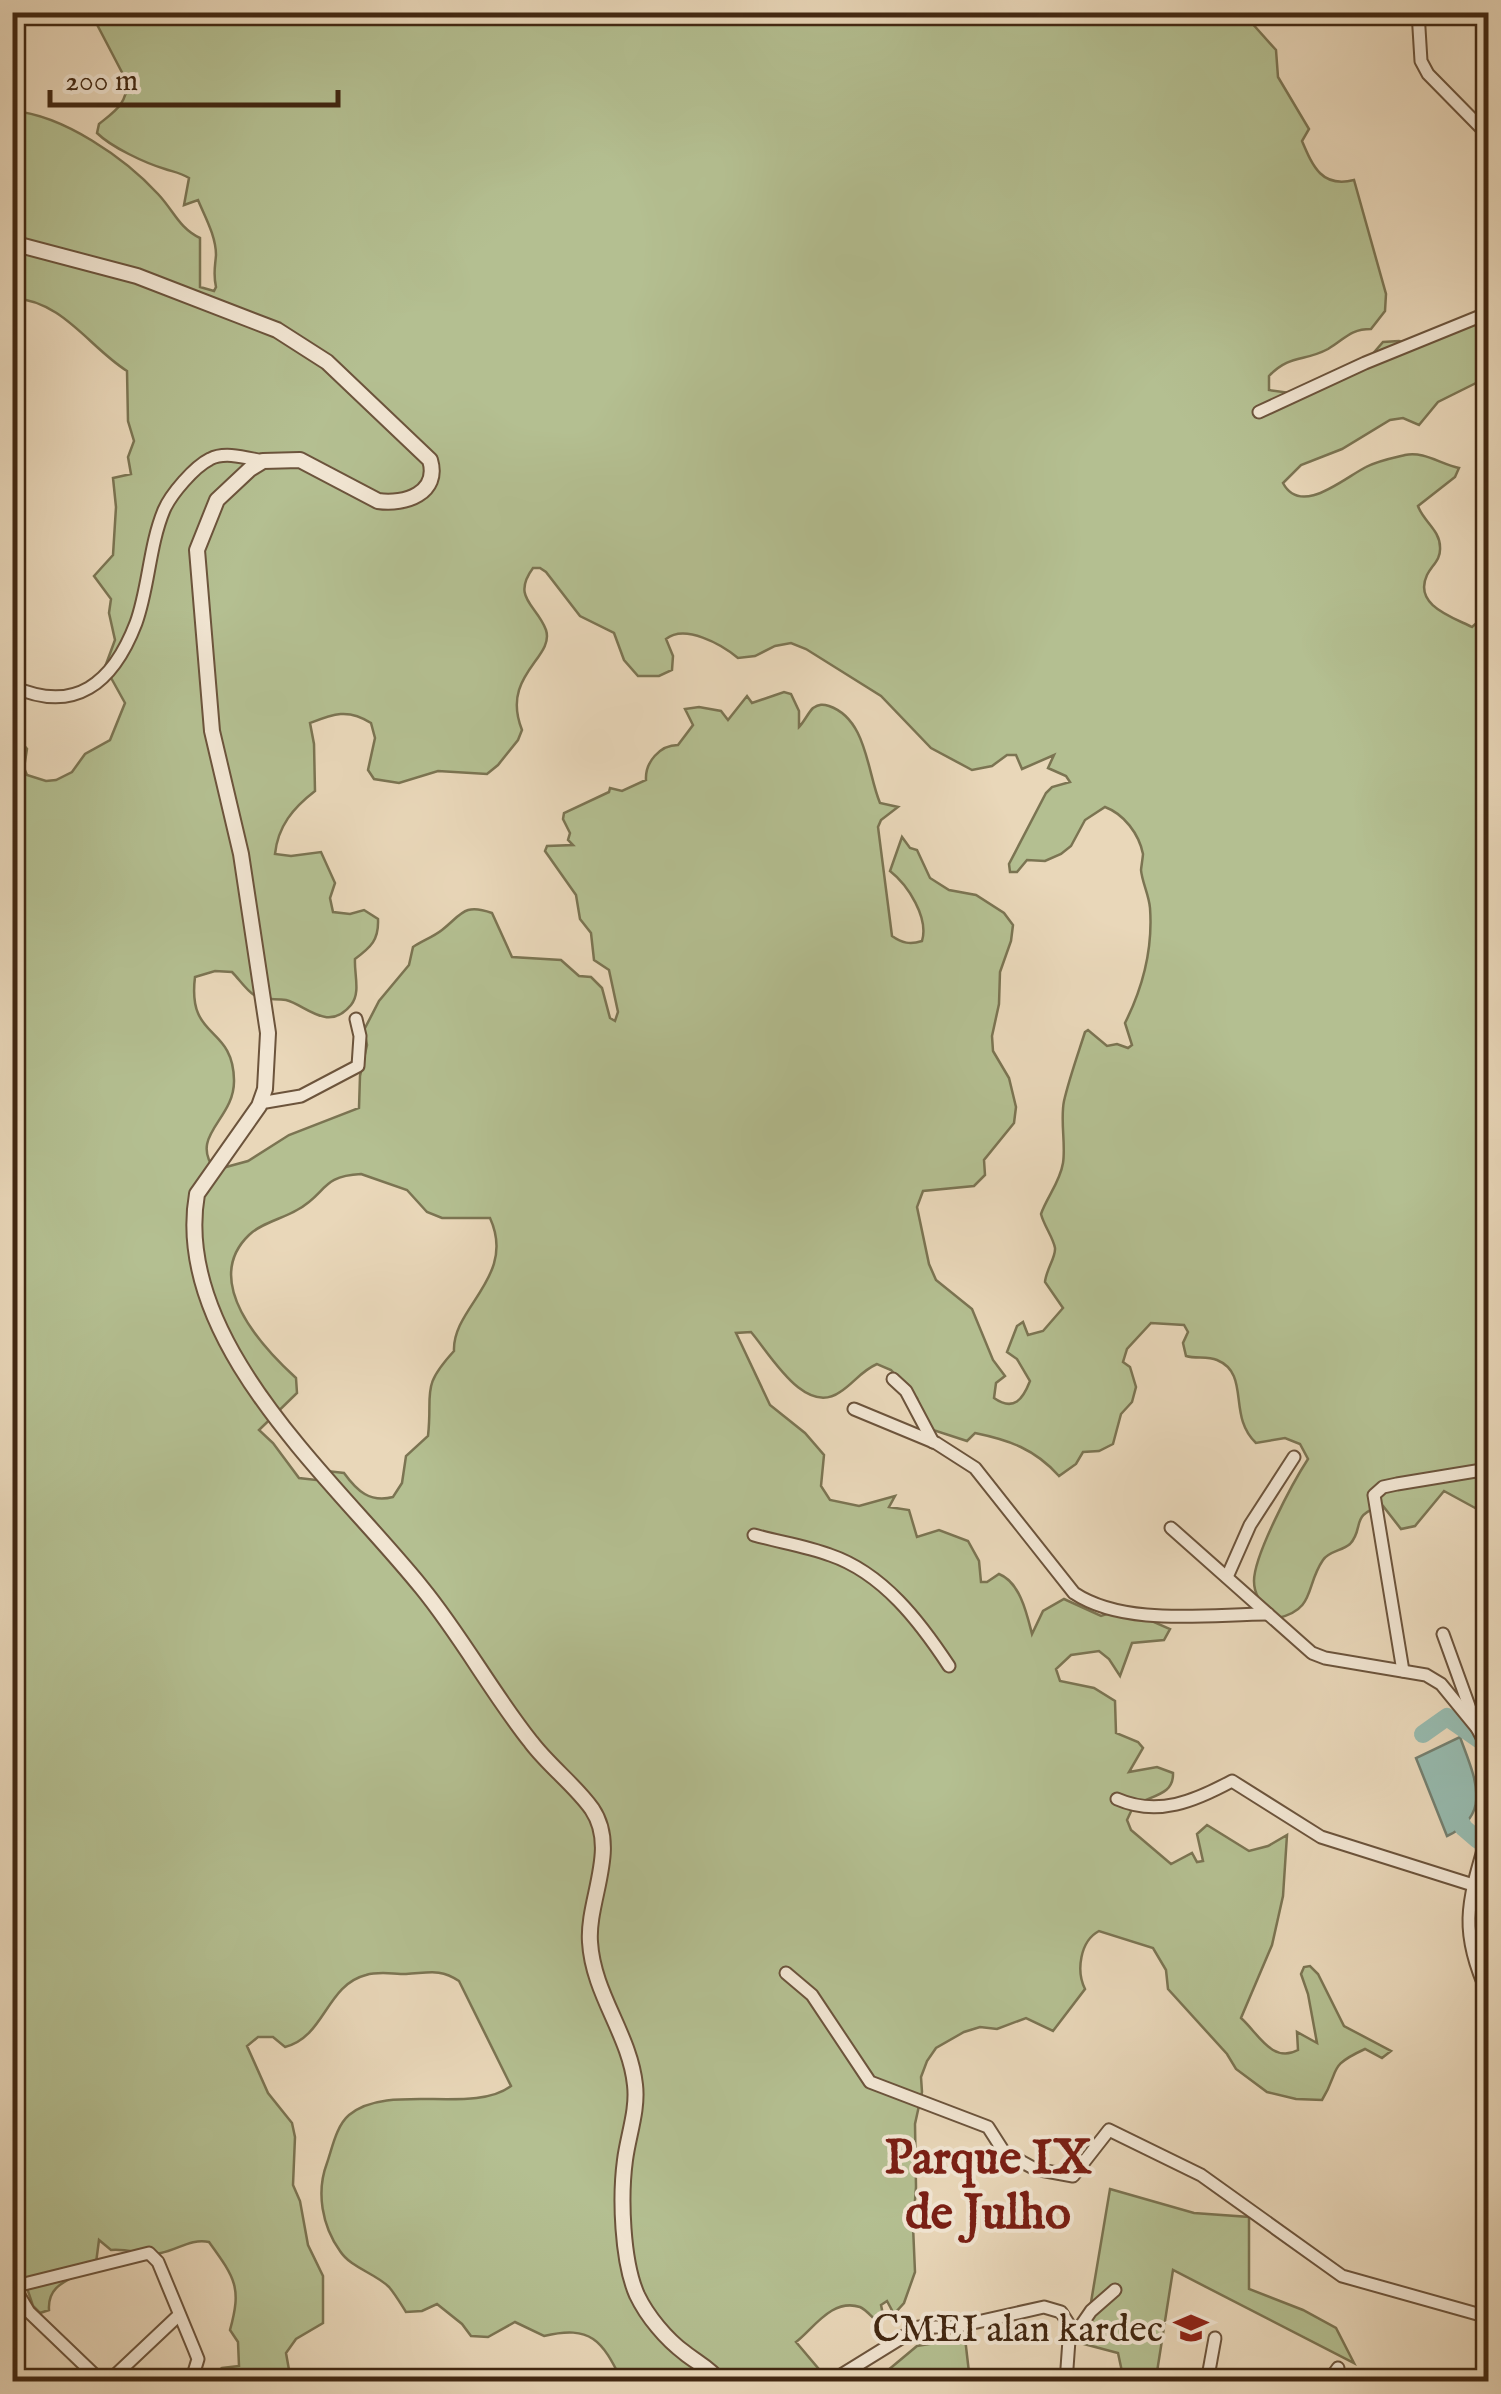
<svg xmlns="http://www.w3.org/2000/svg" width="1501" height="2394" viewBox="0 0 1501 2394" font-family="'IM FELL English',serif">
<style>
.green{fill:#b4bf91;stroke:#7b7452;stroke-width:2.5;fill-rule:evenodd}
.water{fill:#97baae;stroke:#758070;stroke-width:2.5}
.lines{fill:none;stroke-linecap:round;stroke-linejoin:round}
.river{stroke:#97baae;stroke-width:18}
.minor-casing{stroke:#6c543c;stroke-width:15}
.tertiary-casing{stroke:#6c543c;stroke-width:18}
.minor{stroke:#f1e5d2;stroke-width:11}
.tertiary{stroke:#f1e5d2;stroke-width:14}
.labels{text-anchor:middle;stroke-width:8;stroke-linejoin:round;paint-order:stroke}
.poi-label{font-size:38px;fill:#422812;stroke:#f1e5d2;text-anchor:end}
.district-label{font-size:48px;font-weight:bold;fill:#7a1f14;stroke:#f1e5d2}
</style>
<rect width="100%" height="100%" fill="#e9d7b9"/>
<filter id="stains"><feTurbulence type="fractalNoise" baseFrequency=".002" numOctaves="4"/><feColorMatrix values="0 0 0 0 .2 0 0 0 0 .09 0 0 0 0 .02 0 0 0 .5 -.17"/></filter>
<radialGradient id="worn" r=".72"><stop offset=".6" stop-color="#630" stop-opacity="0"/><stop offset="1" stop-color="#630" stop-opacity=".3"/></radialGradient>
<g class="green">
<path d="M1242 12 1276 50 1278 77 1309 129 1302 141C1313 167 1322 188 1354 180L1386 294 1385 311 1371 329C1350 329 1345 339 1328 349 1304 362 1290 354 1269 376V390L1290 393 1370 357 1383 342 1399 341 1409 344 1488 312V377L1438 402 1419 425 1403 418 1390 420 1342 449 1301 465 1283 483C1301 517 1344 478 1366 467 1377 461 1392 458 1405 455 1424 451 1440 464 1459 468L1455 477 1418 506C1423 521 1440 530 1440 547 1441 560 1432 565 1427 575 1413 605 1452 617 1472 627L1488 613V1515L1444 1491 1415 1526 1401 1529 1383 1506C1349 1514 1365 1528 1350 1544 1342 1551 1329 1551 1323 1560 1305 1586 1316 1609 1278 1618 1266 1610 1254 1598 1254 1581 1254 1555 1293 1482 1308 1459L1300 1444 1285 1438 1256 1443C1227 1416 1251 1374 1217 1360 1207 1356 1196 1359 1186 1356L1183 1343 1188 1332 1184 1325 1151 1323 1127 1349 1123 1362 1130 1367 1136 1387 1132 1402 1121 1414 1113 1444 1099 1451 1083 1452 1076 1464 1059 1476C1035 1449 1009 1440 975 1433L967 1441 933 1430 921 1413 917 1398 891 1370 877 1364C861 1371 854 1383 840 1392 805 1417 770 1354 751 1332L736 1333 770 1405 805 1433 824 1455 821 1486 830 1500 859 1506 895 1496 889 1507 909 1510 917 1537 939 1530 968 1541 979 1561 981 1582H987L999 1574C1020 1582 1027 1614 1032 1634L1043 1611 1064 1599 1101 1616 1119 1610 1129 1611 1170 1629 1164 1640 1132 1643 1120 1676 1109 1659 1099 1651 1071 1655 1056 1669 1060 1681 1094 1688 1115 1701 1116 1733 1138 1742 1143 1748 1129 1772 1157 1767 1173 1773C1174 1797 1148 1795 1133 1807L1127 1820 1131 1830 1171 1864 1192 1853 1197 1862 1203 1861 1197 1834 1207 1825 1249 1851 1268 1846 1287 1835 1283 1896 1272 1945 1241 2018C1258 2033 1272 2064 1298 2050L1297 2032 1317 2043 1308 1994 1301 1974 1304 1967 1310 1966 1318 1974 1344 2026 1391 2051 1382 2058 1365 2049C1326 2067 1341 2069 1322 2100L1296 2099 1267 2092 1236 2069 1227 2054 1168 1989 1166 1970 1153 1948 1099 1931C1080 1941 1076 1971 1085 1989L1053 2031 1026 2018 997 2029 980 2027 964 2032 936 2048 927 2061 921 2077 922 2092 915 2124 916 2187 913 2226 915 2272 904 2303 894 2314 887 2301 881 2305 884 2319 879 2323C873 2319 867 2310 860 2307 832 2298 814 2328 796 2342L823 2374V2381H723L696 2367 709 2381H622C602 2340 591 2325 544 2336L515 2322 488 2337 471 2336 462 2324 437 2304 422 2311 406 2312C401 2304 395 2294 389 2287 375 2273 351 2268 340 2251 322 2226 316 2192 327 2163 332 2149 336 2126 349 2115 388 2082 473 2115 511 2086L459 1981C440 1968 428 1973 406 1974 392 1974 379 1971 366 1975 326 1985 325 2037 285 2047L273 2037H258L247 2046 268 2093 292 2123 295 2137 293 2185 300 2201 308 2245 323 2276V2323L296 2339 286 2353 291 2381H204L222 2368 239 2366 238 2342 230 2330C242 2287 235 2278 209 2242 192 2238 177 2250 161 2253 146 2257 129 2248 111 2250L99 2240 96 2263C77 2280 47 2280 49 2310L40 2313 33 2306 26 2285 13 2288V742H21L27 749 24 768 27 775 46 781 56 780 72 772 85 754 110 740 125 703 105 667 115 640 109 613 111 599 94 576 113 555 116 507 113 478 131 474 128 457 134 441 128 421 127 371C89 347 63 301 13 298V250L25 254 29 249V244L13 231V142L23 136 20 124H13V111C63 115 125 158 158 194 174 211 179 228 200 238V287L214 291 216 287C213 274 215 268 216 255 216 236 205 217 198 200L184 205 189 178C181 173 174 172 165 169 145 163 111 147 97 133L99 124C115 111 127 104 127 82L91 13ZM533 568H540L546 572 580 616 614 633 624 660 638 676H659L672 670 673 656 666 639C685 624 721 644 738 658L755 656 775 646 791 643 806 649 881 696 931 748 972 770 992 766 1007 755H1016L1022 769 1054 755 1048 768 1066 776 1070 782 1052 787 1046 793 1009 864 1010 872H1017L1027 860 1045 861 1061 854 1071 846 1085 820 1105 807C1124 814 1139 834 1143 854 1143 856 1141 869 1141 870 1142 882 1149 895 1150 908 1153 949 1143 987 1125 1023L1132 1045 1128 1048 1117 1044 1107 1046 1088 1030 1085 1032C1078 1054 1069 1079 1064 1101 1060 1120 1066 1145 1063 1163 1060 1182 1047 1197 1041 1214 1044 1226 1053 1237 1055 1248 1056 1257 1046 1270 1045 1282L1063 1308 1043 1331 1028 1335 1023 1322 1017 1326 1007 1352 1017 1359 1030 1381C1023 1399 1014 1412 994 1398L996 1383 1005 1376 993 1360 972 1309 936 1280 929 1264 917 1207 923 1191 974 1186 985 1175 984 1160 1014 1123 1016 1107 1009 1078 993 1051 992 1036 999 1004 1000 972 1011 941 1013 925 1004 913 976 895 949 890 930 878 917 850 910 848 902 837 890 871C908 885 929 918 922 941 910 945 902 943 892 936L878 827 881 820 898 807 880 803C867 772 867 719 829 706 823 704 819 704 813 708 808 713 804 722 799 727V711L791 694 784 692 752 703 747 696 728 720 721 711 699 707 685 709 693 725 678 745C660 745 645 762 646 780L622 791 610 788 609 792 564 813 563 819 570 833 568 840 573 845 547 846 545 851 576 895 580 919 591 933 594 960 609 970 618 1012 615 1021 610 1018 602 988 591 977 579 976 561 960 512 957 492 913C464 903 462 914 442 930 433 937 422 941 413 947L409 965 379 1001 364 1030 367 1045 360 1076 359 1108 289 1135 248 1161 215 1170C188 1135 235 1120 234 1080 233 1024 187 1041 195 977L215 971 232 972C239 979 246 990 254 995 264 1001 275 998 286 1000 306 1005 328 1033 351 1005 361 993 354 974 355 959 371 947 379 940 378 919L364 910 350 914 333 912 330 898 335 883 321 852 291 856 275 854C278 826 293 808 315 791L314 744 310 723C333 714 348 708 371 723L375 738 368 770 374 779 399 783 438 771 487 774 498 765 518 740 522 730C500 675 555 658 546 630 537 605 511 598 533 568ZM361 1174 407 1190 427 1212 442 1218H490C517 1277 452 1307 454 1351 420 1388 433 1391 428 1436L406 1456 402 1483 393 1497C370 1503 357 1491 344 1473L327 1471 316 1480 299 1478 273 1443 259 1430 297 1393 296 1378C261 1346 201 1281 249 1235 261 1223 282 1219 297 1210 327 1194 320 1176 361 1174Z"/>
<polygon points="1110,2189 1194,2213 1249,2217 1249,2289 1303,2310 1336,2328 1354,2363 1173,2270 1157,2372 1178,2381 1124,2381 1118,2353 1084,2344"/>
<polygon points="965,2338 970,2381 875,2381 917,2346"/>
</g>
<path class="water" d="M1460 1737C1474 1776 1494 1814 1447 1836L1416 1758Z"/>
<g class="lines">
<g class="river">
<polyline points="1423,1734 1447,1717 1486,1744 1488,1750"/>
<polyline points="1458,1818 1464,1828 1478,1840"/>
</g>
<g class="minor-casing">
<g id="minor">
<polyline points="1418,12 1421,61 1428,74 1488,135"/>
<polyline points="1259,412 1365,363 1488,313"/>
<path d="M12 686C75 715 113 683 136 623 149 587 149 546 164 510 171 494 194 467 210 459 225 451 247 458 263 461"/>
<polyline points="260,1103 301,1096 358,1066 360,1036 356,1019"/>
<polyline points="893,1379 906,1391 933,1442"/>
<path d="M854 1409 936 1443 975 1468 1074 1593C1125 1627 1209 1614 1268 1614"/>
<polyline points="1171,1528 1312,1653 1325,1658 1426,1675 1441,1684 1477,1728"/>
<path d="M754 1535C779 1542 806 1546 830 1555 883 1573 920 1622 949 1666"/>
<polyline points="1227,1577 1250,1525 1294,1457"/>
<polyline points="1443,1634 1477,1728 1488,1749"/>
<polyline points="1403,1671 1374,1495 1383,1487 1397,1484 1488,1469"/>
<polyline points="1485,1736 1484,1714 1488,1701"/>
<path d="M1117 1799C1158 1817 1195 1801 1232 1781L1321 1837 1473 1885 1488 1877"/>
<path d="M1488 1833C1469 1899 1457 1928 1488 1994"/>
<polyline points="786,1973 812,1995 870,2082 988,2127 1004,2152 1035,2169 1073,2176 1109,2130 1201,2175 1342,2276 1488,2317"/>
<polyline points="12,2287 149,2253 158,2262 194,2349 198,2359 191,2382"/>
<polyline points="14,2287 29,2312 102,2382"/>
<polyline points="1071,2340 1091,2311 1115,2290"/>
<polyline points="1208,2378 1223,2382"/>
<polyline points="108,2382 179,2315"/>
<polyline points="830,2382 919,2327 955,2327 1044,2307 1061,2312 1070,2326 1066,2382"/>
<polyline points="1207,2382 1215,2338"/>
<polyline points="1328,2382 1338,2368"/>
</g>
</g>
<g class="tertiary-casing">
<path id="tertiary" d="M12 243 137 276 277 330 327 362 430 460C440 493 405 505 378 501L300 460 263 461 250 469 217 500 197 550 212 731 241 854 268 1033 265 1089 259 1106 197 1194C171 1343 338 1483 422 1588 462 1637 492 1693 531 1742 549 1766 575 1785 592 1809 619 1849 587 1900 590 1942 593 1994 630 2035 635 2085 638 2110 628 2136 625 2160 620 2197 622 2261 637 2295 647 2316 666 2339 685 2353 696 2362 711 2369 720 2382"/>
</g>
<use href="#minor" class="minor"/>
<use href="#tertiary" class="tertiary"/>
</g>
<defs>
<g id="school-bare" transform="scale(2.7)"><path d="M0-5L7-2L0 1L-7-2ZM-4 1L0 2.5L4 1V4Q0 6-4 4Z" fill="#8f2418" stroke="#f1e5d2" stroke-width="2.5" paint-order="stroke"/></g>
</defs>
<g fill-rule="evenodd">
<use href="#school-bare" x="1191" y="2328"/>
</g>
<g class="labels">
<g class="poi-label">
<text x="1163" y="2341">CMEI alan kardec</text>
</g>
<g class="district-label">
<text x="988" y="2173">Parque IX<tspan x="988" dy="55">de Julho</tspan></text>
</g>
</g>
<rect width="1501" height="2394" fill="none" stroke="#e9d7b9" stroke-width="50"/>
<rect x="15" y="15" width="1471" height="2364" fill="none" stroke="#422812" stroke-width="5"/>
<rect x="25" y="25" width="1451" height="2344" fill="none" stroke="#422812" stroke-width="2.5"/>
<path d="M50 90v15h288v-15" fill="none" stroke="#422812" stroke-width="5"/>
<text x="65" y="90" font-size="30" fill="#422812" stroke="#f1e5d2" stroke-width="8" paint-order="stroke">200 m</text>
<rect width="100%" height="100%" filter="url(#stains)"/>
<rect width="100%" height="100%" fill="url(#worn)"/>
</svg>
